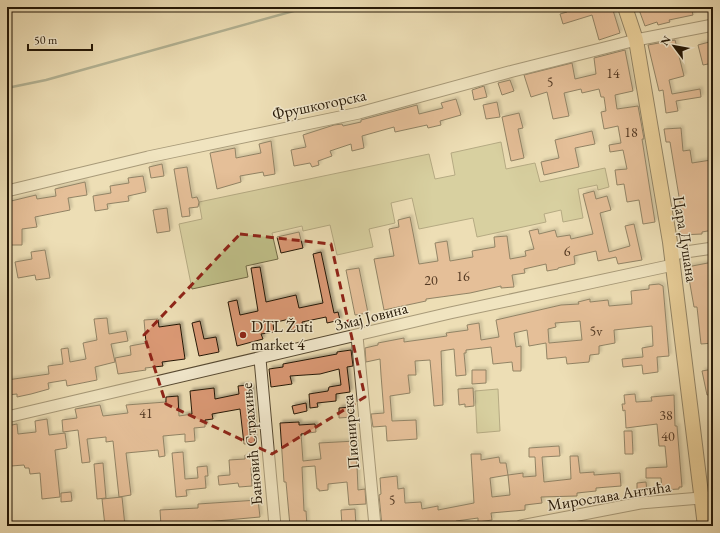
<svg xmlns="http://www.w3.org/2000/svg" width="720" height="533" viewBox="0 0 720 533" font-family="'EB Garamond',serif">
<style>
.green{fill:#bfbf88;stroke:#726b47}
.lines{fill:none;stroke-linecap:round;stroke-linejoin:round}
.stream{stroke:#6b7a68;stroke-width:2.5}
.building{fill:#db9974;stroke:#241706;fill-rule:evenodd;filter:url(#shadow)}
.minor-casing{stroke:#564932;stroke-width:13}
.major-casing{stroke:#241706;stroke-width:16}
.minor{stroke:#f3eacf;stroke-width:11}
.major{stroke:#e6bf7a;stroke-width:14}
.marked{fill:none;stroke:#8f2418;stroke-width:3;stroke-dasharray:8 5;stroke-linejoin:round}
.poi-dot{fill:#8f2418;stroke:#f3eacf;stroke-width:1.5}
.labels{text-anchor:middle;stroke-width:3;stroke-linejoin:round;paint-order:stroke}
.number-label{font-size:14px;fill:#523822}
.street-label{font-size:16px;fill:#241706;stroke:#f3eacf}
.poi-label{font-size:16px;fill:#241706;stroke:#f3eacf;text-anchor:start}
</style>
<defs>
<filter id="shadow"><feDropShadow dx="2.5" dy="-2.5" stdDeviation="1" flood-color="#0004"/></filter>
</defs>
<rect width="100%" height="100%" fill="#eddeb5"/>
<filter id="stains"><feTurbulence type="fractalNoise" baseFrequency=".005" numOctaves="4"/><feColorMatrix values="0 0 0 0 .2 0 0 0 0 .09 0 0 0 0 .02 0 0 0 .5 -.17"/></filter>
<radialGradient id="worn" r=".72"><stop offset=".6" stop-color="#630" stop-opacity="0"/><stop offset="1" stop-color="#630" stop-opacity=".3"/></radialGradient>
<g class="green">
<polygon points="501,142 506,169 535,163 540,182 605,168 609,187 598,190 597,185 578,189 583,218 563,222 561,210 544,214 546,222 477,237 473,218 419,229 412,198 391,203 395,223 369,229 373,247 337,255 330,225 303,231 302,226 272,233 278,259 246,266 248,277 192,289 179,224 202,219 199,202 429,154 435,179 455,175 451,153"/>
<polygon points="498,389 500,431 477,433 475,391"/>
</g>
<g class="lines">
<polyline class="stream" points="7,88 46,80 308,7"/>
</g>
<g class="building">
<polygon points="566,7 612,7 620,33 599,40 592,15 563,24 560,14 567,12"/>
<polygon points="638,7 691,7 693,15 669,20 670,22 658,25 657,22 645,26"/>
<polygon points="675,40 684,76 669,80 672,94 700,89 701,97 676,101 678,111 666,113 663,90 659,91 648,45"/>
<polygon points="713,41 713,63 703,65 698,45"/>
<polygon points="625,50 633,91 615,95 617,109 638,106 641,122 644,139 642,139 655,222 643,224 639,200 627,202 624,184 617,185 615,170 627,169 623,150 610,152 609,145 621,143 618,126 604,129 601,112 606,111 604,97 601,97 599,89 582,93 581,89 564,93 569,116 553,119 547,92 531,97 524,75 572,63 575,79 596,74 594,58"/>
<polygon points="510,80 514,91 502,95 498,83"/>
<polygon points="484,86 487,97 474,100 472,90"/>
<polygon points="456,99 461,115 440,121 441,125 428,128 427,125 395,132 394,127 362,136 364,148 352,151 351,144 330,151 332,156 318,161 319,165 312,167 310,163 294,166 291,150 306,147 303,135 334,125 342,124 343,126 361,122 361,120 417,105 419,114 443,108 441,103"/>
<polygon points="497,102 500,117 486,119 483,105"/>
<polygon points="519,113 523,128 518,129 524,158 511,161 502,117"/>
<polygon points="681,128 683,151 690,150 692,163 711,160 713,174 713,230 702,232 702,234 680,235 679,221 683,221 670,142 666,142 664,129"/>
<polygon points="592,131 595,144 575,148 579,167 544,175 541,162 559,158 555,140"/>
<polygon points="271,141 275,174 264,176 263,172 240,176 241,182 217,189 210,153 235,148 236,158 261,153 259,144"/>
<polygon points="162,164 164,176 151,178 149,167"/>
<polygon points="187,167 192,198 197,197 199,202 198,207 189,208 190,216 182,217 174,169"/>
<polygon points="143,176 146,192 128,196 129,201 107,204 108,209 95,211 93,196 111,193 110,186 129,183 128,178"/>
<polygon points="85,182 87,195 68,198 70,210 35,217 37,227 22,229 22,245 7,245 7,202 36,195 37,199 56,196 55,189"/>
<polygon points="594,191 596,199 607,196 611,210 600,213 609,252 630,246 625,226 634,224 642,260 618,264 616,257 598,261 596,251 574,256 575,264 558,268 558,269 547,271 546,264 524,269 525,273 512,275 514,287 501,288 501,286 470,293 426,299 426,301 384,310 374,259 394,256 389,229 399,227 398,220 410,217 419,264 438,261 435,243 447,241 450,261 473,257 472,251 495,247 494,237 507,236 510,259 526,256 525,251 534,249 529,231 538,229 539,234 555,230 557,237 570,235 571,239 593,234 583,194"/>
<polygon points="167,208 170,231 157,233 153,210"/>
<polygon points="299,232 303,248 281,253 277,237"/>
<polygon points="45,250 50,278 36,280 35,275 18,278 15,262 32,259 31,252"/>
<polygon points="321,252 334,313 338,312 340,320 327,323 326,317 302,322 304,330 292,332 289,319 273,323 274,332 261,334 263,339 237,346 228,302 237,300 240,315 258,311 251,268 260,267 266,302 296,295 299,308 323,303 313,254"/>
<polygon points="713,262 713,282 711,282 713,293 713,343 701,344 697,307 694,307 687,267"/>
<polygon points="359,268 368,313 355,315 346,270"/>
<path d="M659 284 663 286 669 356 657 357 658 372 643 374 642 365 623 367 622 359 643 357 642 348 653 346 652 326 614 330 615 343 599 346V354L590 355 589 362 567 364 566 357 547 359 546 343 529 346 527 330 514 333 516 347 521 346V371H513L512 362 493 364 491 347 466 350V353H464L466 375 456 376 454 349 441 351 443 405 434 406 430 360 415 361 416 375H408L410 393 390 396 392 421 416 420 417 439 387 441 386 426 373 427 371 414 384 413 381 375 380 359 366 362 365 348 378 345V343L404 338V342L447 336 446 333 468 330 467 325 479 323 481 340 499 337 496 320 561 305 579 304 578 302 590 299V302L608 300 609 306 632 304 631 291 649 289V285ZM580 321 582 340 549 343 548 329 556 327 555 323Z"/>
<polygon points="107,318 109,334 126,331 128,341 111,344 115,362 95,367 97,380 67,386 66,380 48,383 49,389 31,394 17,397 17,394 7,395 7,380 49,374 48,366 63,364 61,349 68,348 70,362 86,359 83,343 97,340 94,319"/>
<polygon points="158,319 159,327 180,324 185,359 162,362 163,366 145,368 146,370 118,374 115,358 131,355 130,346 146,343 144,320"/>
<polygon points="200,321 204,339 216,337 219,352 199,356 192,323"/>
<polygon points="351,350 353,366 347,367 350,392 336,394 336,401 317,403 318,407 310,408 309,394 328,391 329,387 341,385 339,369 320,374 290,376 292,384 271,387 269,369 283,367 283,364 337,354 337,352"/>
<polygon points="713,369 713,394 707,395 702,371"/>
<polygon points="472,370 486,370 486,383 472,384"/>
<polygon points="248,385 249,387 252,387 255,443 244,444 240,409 212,414 213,419 205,420 205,427 194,428 195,441 185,442 185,434 163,436 165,456 159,457 158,450 126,453 131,495 119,497 113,441 106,442 106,437 87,439 90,462 82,463 78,430 63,432 62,420 77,418 75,409 100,405 103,416 128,413 126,405 166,402 166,397 178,396 179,416 192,414 190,391 214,388 215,399 239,394 238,386"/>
<polygon points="473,388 474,406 465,407 465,404 459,405 458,389"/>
<polygon points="635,394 636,402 652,401 651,397 674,395 675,426 677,426 682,487 679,487 679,489 662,490 661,478 646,478 646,468 667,467 665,446 659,446 657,424 626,428 625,410 623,411 622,404 625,404 624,395"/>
<polygon points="306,403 307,411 294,414 292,406"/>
<polygon points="351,407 352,417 339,418 339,408"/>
<polygon points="47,419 49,435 65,433 67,448 55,450 60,497 42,499 40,473 30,474 29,468 25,468 24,465 11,466 10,459 7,460 7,446 8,446 7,426 17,424 18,434 36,432 35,421"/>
<polygon points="299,422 299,425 315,424 316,432 301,434 303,461 321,459 319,443 356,441 358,490 365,489 366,504 349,505 347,482 328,484 328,490 319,491 319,489 317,489 315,466 302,467 304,511 306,511 307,526 290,526 286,482 284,482 280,423"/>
<polygon points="624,431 632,431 633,454 625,454"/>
<polygon points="559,446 560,456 542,457 544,482 571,479 570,456 578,456 580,473 594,472 594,475 620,473 621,486 596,488 596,491 577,493 577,496 541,497 542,503 525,505 525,510 491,513 492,520 478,522 478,518 456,521 457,523 443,526 382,526 379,495 381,494 380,478 397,476 398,489 404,488 405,503 421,502 422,509 438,506 438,510 474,503 471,454 481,454 481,460 499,457 500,463 506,463 508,475 490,478 492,497 510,495 508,475 523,473 523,477 536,476 535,457 529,457 529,448"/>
<polygon points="183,452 185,479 198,478 197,467 207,466 208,476 205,476 206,488 186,490 187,496 176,497 172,453"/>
<polygon points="245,455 253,460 254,465 251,468 252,486 239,487 238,483 219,485 218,476 230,475 229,460 245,459"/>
<polygon points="103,463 106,498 97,499 94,464"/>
<polygon points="646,482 647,492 637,493 637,483"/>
<polygon points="71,492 72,501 61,502 61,493"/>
<polygon points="122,497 125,526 105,526 102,499"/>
<polygon points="258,500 260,517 161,526 160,510 198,508 198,504"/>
<polygon points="355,509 356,526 342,526 341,510"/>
</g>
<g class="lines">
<g class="minor-casing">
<g id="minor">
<polyline points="7,191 148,157 359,113 513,71 636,40 713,25"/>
<polyline points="672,254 713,248"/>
<polyline points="357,336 375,526"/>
<polyline points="260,359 275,526"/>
<polyline points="7,417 450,313 673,265"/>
<polyline points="521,526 640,503 713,497"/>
</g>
</g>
<g class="major-casing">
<polyline id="major" points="625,7 636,40 670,242 705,526"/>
</g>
<use href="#minor" class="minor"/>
<use href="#major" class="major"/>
</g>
<path d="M0 0H720V533H0ZM240 234 331 244 365 397 272 454 166 404 144 335Z" fill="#eddeb5" fill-opacity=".55" fill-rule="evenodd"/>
<path class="marked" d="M240 234 331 244 365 397 272 454 166 404 144 335Z"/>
<circle class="poi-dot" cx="243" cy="335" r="4"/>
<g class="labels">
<g class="number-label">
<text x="613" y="78">14</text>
<text x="550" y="87">5</text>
<text x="631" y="137">18</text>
<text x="567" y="256">6</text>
<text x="463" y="281">16</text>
<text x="431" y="285">20</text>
<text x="596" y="336">5v</text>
<text x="146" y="418">41</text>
<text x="666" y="420">38</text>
<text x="668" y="441">40</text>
<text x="392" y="505">5</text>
</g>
<g class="street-label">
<text transform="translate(319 104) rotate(-12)" y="6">Фрушкогорска</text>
<text transform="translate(686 239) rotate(81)" y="6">Цара Душана</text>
<text transform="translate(371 316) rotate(-14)" y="6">Змај Јовина</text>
<text transform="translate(350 432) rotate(-95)" y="6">Пионирска</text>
<text transform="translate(251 444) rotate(-95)" y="6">Бановић Страхиње</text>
<text transform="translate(609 495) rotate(-9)" y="6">Мирослава Антића</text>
</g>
<g class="poi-label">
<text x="251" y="332">DTL Žuti<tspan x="251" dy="18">market 4</tspan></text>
</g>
</g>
<rect width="720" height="533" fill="none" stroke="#eddeb5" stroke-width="24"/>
<rect x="8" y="8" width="704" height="517" fill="none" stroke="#241706" stroke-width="2"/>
<rect x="12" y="12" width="696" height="509" fill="none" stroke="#241706"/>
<g transform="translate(674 46) rotate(302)" stroke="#f3eacf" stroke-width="3" paint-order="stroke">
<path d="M0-3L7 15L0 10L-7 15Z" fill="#241706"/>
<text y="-6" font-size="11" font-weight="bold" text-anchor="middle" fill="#241706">N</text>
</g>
<path d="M28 44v6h64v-6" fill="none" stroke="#241706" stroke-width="2"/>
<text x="34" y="44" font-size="12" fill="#241706" stroke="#f3eacf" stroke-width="3" paint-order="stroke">50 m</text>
<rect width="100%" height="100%" filter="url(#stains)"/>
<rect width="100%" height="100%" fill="url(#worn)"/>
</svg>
